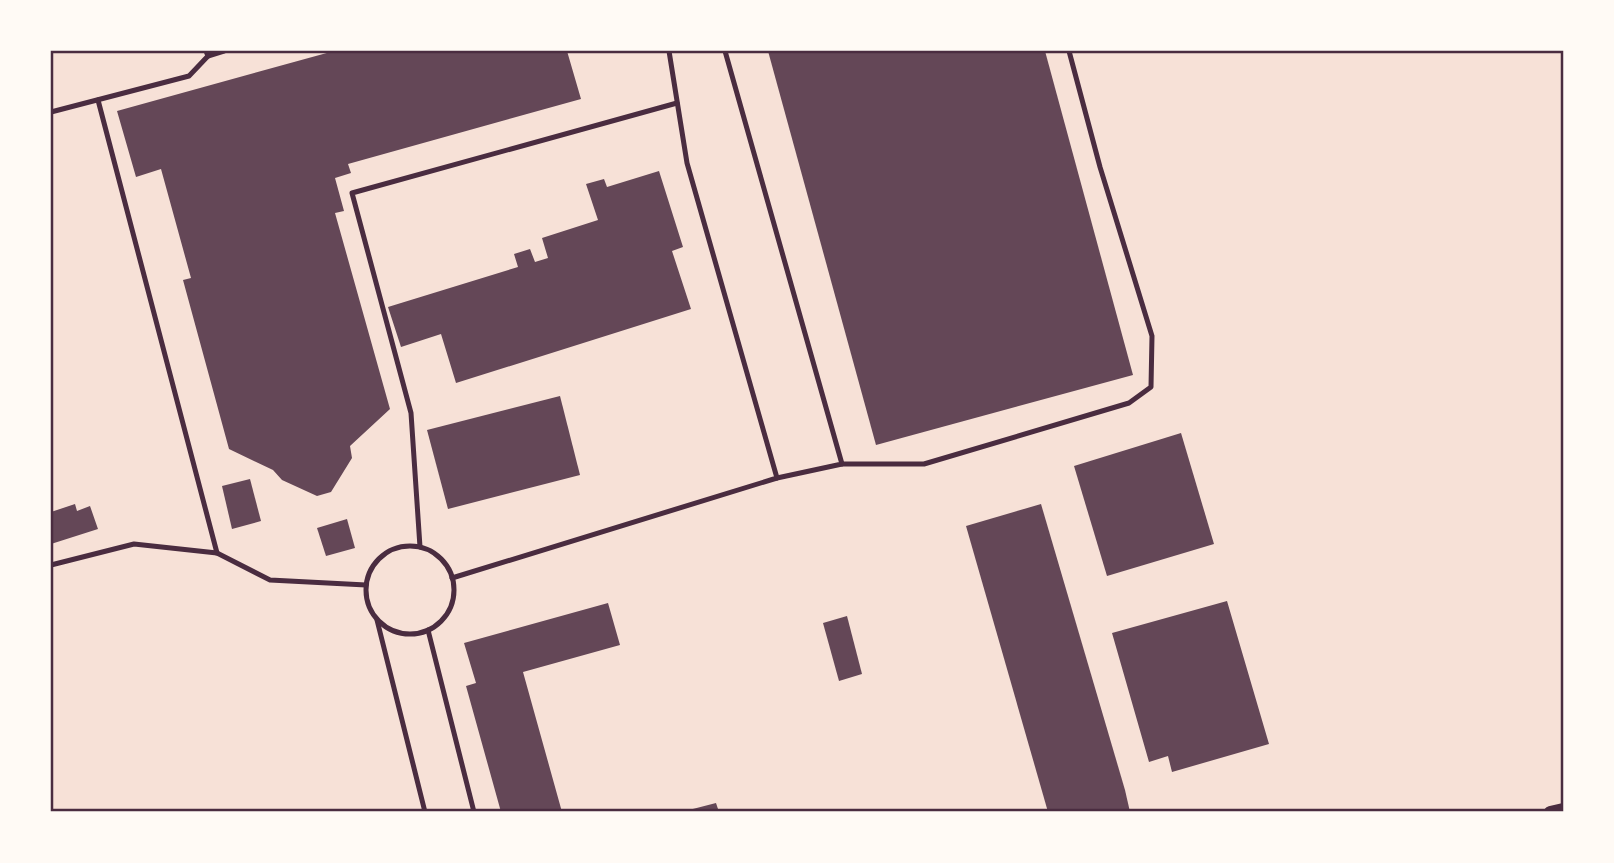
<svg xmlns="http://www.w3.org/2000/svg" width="1614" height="863" viewBox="0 0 1614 863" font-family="Montserrat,sans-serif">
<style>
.building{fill:#644757}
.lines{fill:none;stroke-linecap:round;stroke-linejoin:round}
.service{stroke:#4a2c40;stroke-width:5}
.tertiary{stroke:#4a2c40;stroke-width:12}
.neatline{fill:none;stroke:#4a2c40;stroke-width:2.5}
</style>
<rect width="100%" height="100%" fill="#f7e1d7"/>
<g class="building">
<polygon points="334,51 567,51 581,99 348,164 351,173 335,178 344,211 335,213 390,409 350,446 352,458 331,492 317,496 282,480 273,470 229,449 183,280 191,278 161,169 136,177 117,111"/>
<polygon points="768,51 1045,51 1133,375 876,445"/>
<polygon points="659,171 683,247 672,251 691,309 456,383 441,334 401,347 388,307 518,267 514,254 530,249 535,262 548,258 542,238 598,220 586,184 604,179 607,187"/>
<polygon points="560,396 580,475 448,509 427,430"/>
<polygon points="1181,433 1214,544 1107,576 1074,466"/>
<polygon points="250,479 261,521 232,529 222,486"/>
<polygon points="75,504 77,511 90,506 98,529 51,544 51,512"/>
<polygon points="1041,504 1125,790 1130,812 1048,812 966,526"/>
<polygon points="347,519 355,548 326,556 317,528"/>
<polygon points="1227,601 1269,744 1172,772 1168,756 1149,762 1112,633"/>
<polygon points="608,603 620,645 523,672 562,812 501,812 466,686 476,683 464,643"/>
<polygon points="847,616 862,674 839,681 823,623"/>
<polygon points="716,803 719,812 685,812 685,811"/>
</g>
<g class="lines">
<g class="service">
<polyline points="206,51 208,56 224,51"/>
<polyline points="725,51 842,464 777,478"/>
<polyline points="98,100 217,553"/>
<polyline points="51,112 189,76 208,56"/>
<polyline points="842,464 924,464 1129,403 1151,387 1152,336 1100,167 1069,51"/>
<circle cx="410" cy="590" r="44"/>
<polyline points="420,547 411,413 352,193 677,103"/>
<polyline points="51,565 134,544 217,553 270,580 366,585"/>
<polyline points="452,578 777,478 687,163 669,51"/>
<polyline points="377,620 425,812"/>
<polyline points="428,630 474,812"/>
</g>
<polyline class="tertiary" points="1550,812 1563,809"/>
</g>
<rect width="1614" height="863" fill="none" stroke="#fffaf5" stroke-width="105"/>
<rect x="52" y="52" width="1510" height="758" class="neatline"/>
</svg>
